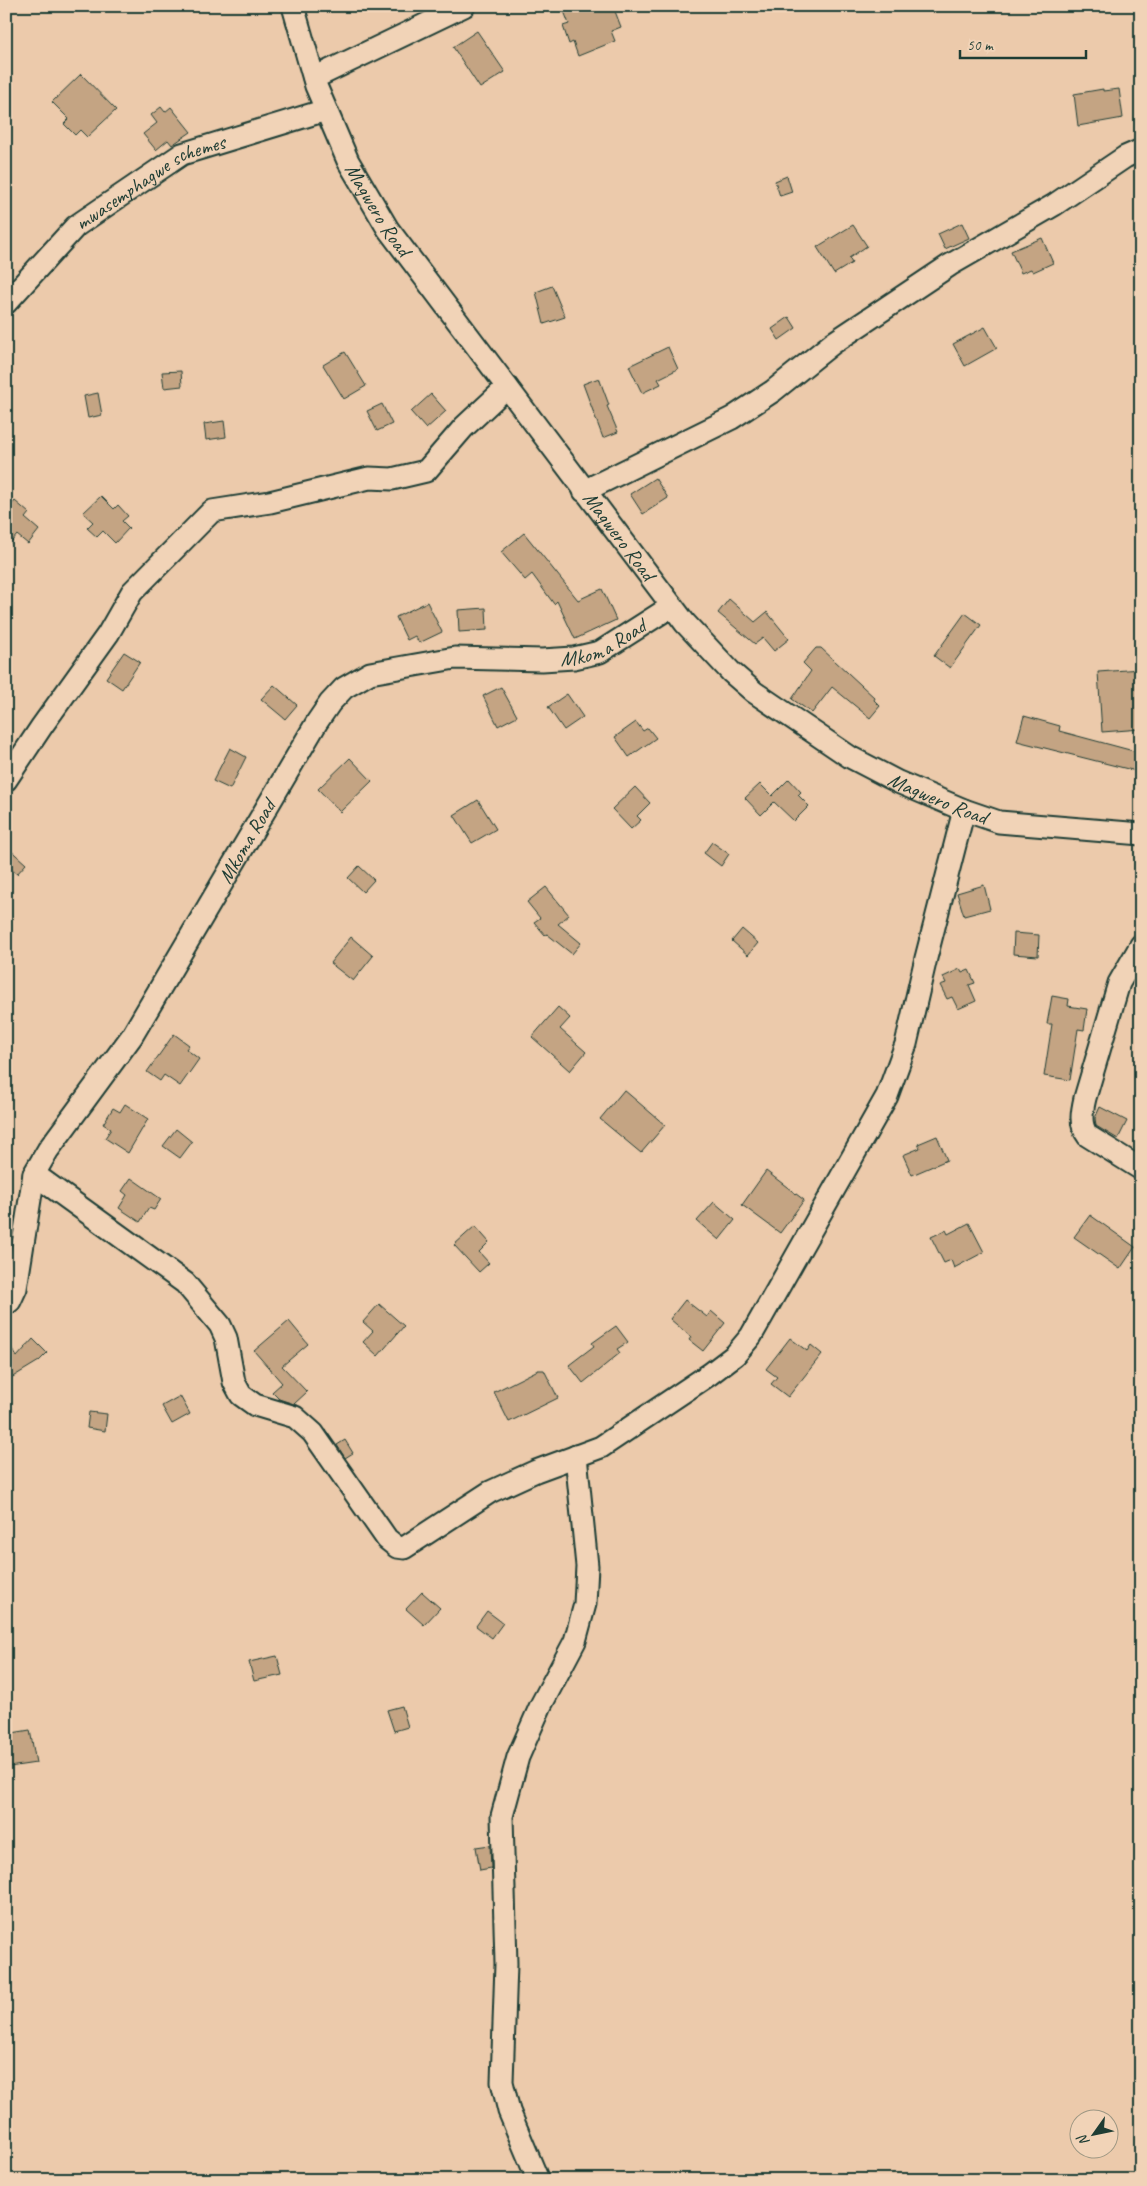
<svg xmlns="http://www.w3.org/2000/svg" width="1147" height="2186" viewBox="0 0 1147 2186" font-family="Caveat,sans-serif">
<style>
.building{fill:#c4a483;stroke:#1f3d34}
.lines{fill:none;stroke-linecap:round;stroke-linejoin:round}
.minor-casing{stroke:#1f3d34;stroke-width:25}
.minor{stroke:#f1d3b7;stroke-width:21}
.labels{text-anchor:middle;stroke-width:4;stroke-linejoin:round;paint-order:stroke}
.street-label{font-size:21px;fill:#1f3d34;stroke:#f1d3b7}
</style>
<rect width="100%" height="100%" fill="#eccaab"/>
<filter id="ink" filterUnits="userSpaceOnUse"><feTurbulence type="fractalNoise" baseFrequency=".02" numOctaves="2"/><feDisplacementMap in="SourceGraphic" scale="10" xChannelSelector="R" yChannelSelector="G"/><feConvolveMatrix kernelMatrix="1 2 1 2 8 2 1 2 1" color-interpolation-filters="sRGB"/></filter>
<g filter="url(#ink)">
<g class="building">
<polygon points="562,6 613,6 621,27 611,31 615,41 578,56 573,42 569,44 563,26 569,24"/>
<polygon points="477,31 505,72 480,88 453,47"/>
<polygon points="81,74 116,110 87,137 80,130 75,135 64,124 69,119 52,102"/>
<polygon points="1103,89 1103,91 1119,89 1123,118 1078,126 1074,94"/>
<polygon points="161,107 165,112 171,107 191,132 172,145 168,140 156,150 143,134 157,123 151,115"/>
<polygon points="787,176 792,192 780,196 775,181"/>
<polygon points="962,223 969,238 945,249 938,234"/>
<polygon points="853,225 867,246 849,258 852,263 834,274 817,247"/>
<polygon points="1042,238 1053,263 1033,272 1031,269 1021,273 1011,251"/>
<polygon points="552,286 565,317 544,324 536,292"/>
<polygon points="789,317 796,328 779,340 772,329"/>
<polygon points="985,327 997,348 965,366 953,344"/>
<polygon points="668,347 678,369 658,379 661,384 642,393 629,366"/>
<polygon points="345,352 366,386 344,399 323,365"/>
<polygon points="181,371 182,386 164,388 162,372"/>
<polygon points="599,378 609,405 607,406 618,432 603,438 583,384"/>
<polygon points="98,393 102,415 88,418 84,396"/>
<polygon points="431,394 446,411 426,429 411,412"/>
<polygon points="382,404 392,424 377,431 367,411"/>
<polygon points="224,421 226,437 206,440 204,424"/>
<polygon points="655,478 668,498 643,514 630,494"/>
<polygon points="101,496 114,509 118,505 128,516 122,521 129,528 115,543 103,531 97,537 87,528 93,522 83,513"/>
<polygon points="15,501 29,513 25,518 39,530 28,544 17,535 6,548 6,511"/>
<polygon points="524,533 578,600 602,589 616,620 575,639 557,601 554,604 532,574 525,580 501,552"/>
<polygon points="729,599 755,622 767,612 789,639 774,651 763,638 755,644 718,613"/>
<polygon points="427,602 442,632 419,643 415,636 407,640 396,617"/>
<polygon points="486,608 487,630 459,632 458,610"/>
<polygon points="965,613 981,625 950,668 934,656"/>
<polygon points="816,648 821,648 875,698 874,700 880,706 870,718 832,687 812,713 792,699 811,671 803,663"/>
<polygon points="124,652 140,662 122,689 106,678"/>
<polygon points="1141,669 1141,729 1102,732 1098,672"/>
<polygon points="274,685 297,705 285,719 261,699"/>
<polygon points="501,687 517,716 498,726 483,696"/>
<polygon points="567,694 583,717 564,730 548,707"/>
<polygon points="1024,716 1060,726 1059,731 1141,753 1136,771 1017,741"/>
<polygon points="636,722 643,731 648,728 656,738 629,757 615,737"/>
<polygon points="230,748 246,757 230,789 213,781"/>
<polygon points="350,758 372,781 340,812 318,789"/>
<polygon points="789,779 801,792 798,795 809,806 794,821 774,802 761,815 745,798 760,784 772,796"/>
<polygon points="635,787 650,803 637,816 641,820 631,829 612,809"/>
<polygon points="478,800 496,829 472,843 454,815"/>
<polygon points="712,842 729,854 721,866 704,853"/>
<polygon points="6,846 26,864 17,874 6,865"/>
<polygon points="359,866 374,880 363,892 348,878"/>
<polygon points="984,885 990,909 964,916 957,893"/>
<polygon points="546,887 569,915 558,924 581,943 572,954 547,934 545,935 534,922 540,918 527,902"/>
<polygon points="742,929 758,943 748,955 732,941"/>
<polygon points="1014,933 1039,935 1038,956 1013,954"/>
<polygon points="351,937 373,956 353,981 330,963"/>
<polygon points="960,969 962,973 969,970 975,983 969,985 976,1001 958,1009 952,997 947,999 940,985 946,983 943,977"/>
<polygon points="1052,996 1069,999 1068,1006 1087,1009 1084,1030 1078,1029 1070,1080 1044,1076 1052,1024 1047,1024"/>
<polygon points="558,1007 570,1018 560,1029 586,1052 570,1071 532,1037"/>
<polygon points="174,1034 189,1045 186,1049 199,1059 180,1086 164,1075 160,1081 147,1072"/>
<polygon points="624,1090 665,1125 641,1153 600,1119"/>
<polygon points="125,1104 148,1119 128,1153 105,1138 111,1129 103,1124 113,1108 120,1112"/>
<polygon points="1100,1107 1127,1121 1118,1139 1096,1126 1095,1118"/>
<polygon points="176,1129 192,1142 180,1158 163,1146"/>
<polygon points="937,1136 947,1160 912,1175 903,1155 920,1148 918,1144"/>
<polygon points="766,1171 804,1200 780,1233 742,1205"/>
<polygon points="131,1178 161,1199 154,1210 149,1208 140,1222 119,1208 127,1195 122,1191"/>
<polygon points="714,1202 735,1220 719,1240 697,1221"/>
<polygon points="1090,1215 1135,1247 1120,1269 1074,1237"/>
<polygon points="969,1223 984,1252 954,1268 951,1260 944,1263 931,1237 946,1230 948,1234"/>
<polygon points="475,1226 489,1242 479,1252 489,1263 479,1272 454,1245"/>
<polygon points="685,1300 707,1317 711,1311 725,1323 703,1351 689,1340 691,1337 670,1319"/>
<polygon points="379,1304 404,1326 378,1356 363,1342 373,1331 363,1322"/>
<polygon points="289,1321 308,1344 282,1366 307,1392 294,1404 279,1399 272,1392 282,1383 254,1351"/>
<polygon points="616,1326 628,1342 617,1349 620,1353 583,1383 569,1365 594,1346 592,1343"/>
<polygon points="790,1338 807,1351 811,1345 822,1354 788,1397 771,1384 777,1377 766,1369"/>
<polygon points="6,1339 17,1357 33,1339 47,1353 39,1361 6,1381"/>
<polygon points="538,1370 544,1370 558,1398 509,1422 494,1392"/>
<polygon points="180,1396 190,1414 172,1424 162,1406"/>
<polygon points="89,1412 107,1414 105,1431 87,1428"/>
<polygon points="345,1440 353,1453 345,1458 337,1445"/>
<polygon points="422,1592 440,1608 424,1625 406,1609"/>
<polygon points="487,1611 503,1623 492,1638 476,1626"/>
<polygon points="277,1656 282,1675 254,1681 249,1662"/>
<polygon points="402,1706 408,1727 394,1731 387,1710"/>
<polygon points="30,1730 36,1763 9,1767 6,1734"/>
<polygon points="490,1845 491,1868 480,1870 476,1847"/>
</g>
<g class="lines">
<g class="minor-casing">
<g id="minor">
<path id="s1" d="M293 6 316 86 348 161 388 229 685 623 731 672 754 692 850 757 898 782 964 810 999 822 1141 834"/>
<polyline points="314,78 464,6"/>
<path id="s2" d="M6 303 76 226 182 154 326 110"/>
<polyline points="584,491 732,418 773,391 833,343 950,265 1054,205 1125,157 1141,150"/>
<polyline points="6,780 42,726 108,634 132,592 212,511 270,502 369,478 392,479 426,471 464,427 507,387"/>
<path d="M1141 945 1119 983 1085 1098C1082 1111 1079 1125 1088 1136L1141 1169"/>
<polyline points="34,1174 185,1283 220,1325 226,1338 234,1382 241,1395 255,1405 295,1417 313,1433 387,1539 397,1547 404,1548 490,1492 536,1471 601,1447 710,1374 735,1355 751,1336 887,1096 906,1044 926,958 964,810"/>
<path id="s3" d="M6 1304 10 1301 16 1288 34 1174 48 1150 132 1036 317 722 330 703 344 688 370 673 455 658 542 660 574 658 600 652 672 606"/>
<polyline points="538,2180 509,2111 502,2082 506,1964 502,1816 518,1757 541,1705 575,1641 585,1604 587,1566 576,1456"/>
</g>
</g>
<use href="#minor" class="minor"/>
</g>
</g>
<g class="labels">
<g class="street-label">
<text dy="7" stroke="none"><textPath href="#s2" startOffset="191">mwasemphagwe schemes</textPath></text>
<text dy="7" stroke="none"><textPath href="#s1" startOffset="222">Magwero Road</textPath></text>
<text dy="7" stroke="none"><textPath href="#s1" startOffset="628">Magwero Road</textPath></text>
<text dy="7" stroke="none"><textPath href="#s3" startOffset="980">Mkoma Road</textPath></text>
<text dy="7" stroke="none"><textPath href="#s1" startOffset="1048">Magwero Road</textPath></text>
<text dy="7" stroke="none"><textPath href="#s3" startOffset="530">Mkoma Road</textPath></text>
</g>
</g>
<rect width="1147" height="2186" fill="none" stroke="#f1d3b7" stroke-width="25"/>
<rect x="12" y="12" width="1122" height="2161" fill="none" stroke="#1f3d34" stroke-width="2" filter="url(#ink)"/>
<g transform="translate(1094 2134) rotate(237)"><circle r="24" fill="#f1d3b7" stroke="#9d9783"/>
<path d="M0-4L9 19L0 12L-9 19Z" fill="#1f3d34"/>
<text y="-8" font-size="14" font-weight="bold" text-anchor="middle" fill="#1f3d34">N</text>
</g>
<path d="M960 50v8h126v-8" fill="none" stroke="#1f3d34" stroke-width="2.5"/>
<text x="967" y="50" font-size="15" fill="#1f3d34" stroke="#f1d3b7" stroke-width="4" paint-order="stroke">50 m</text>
</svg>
